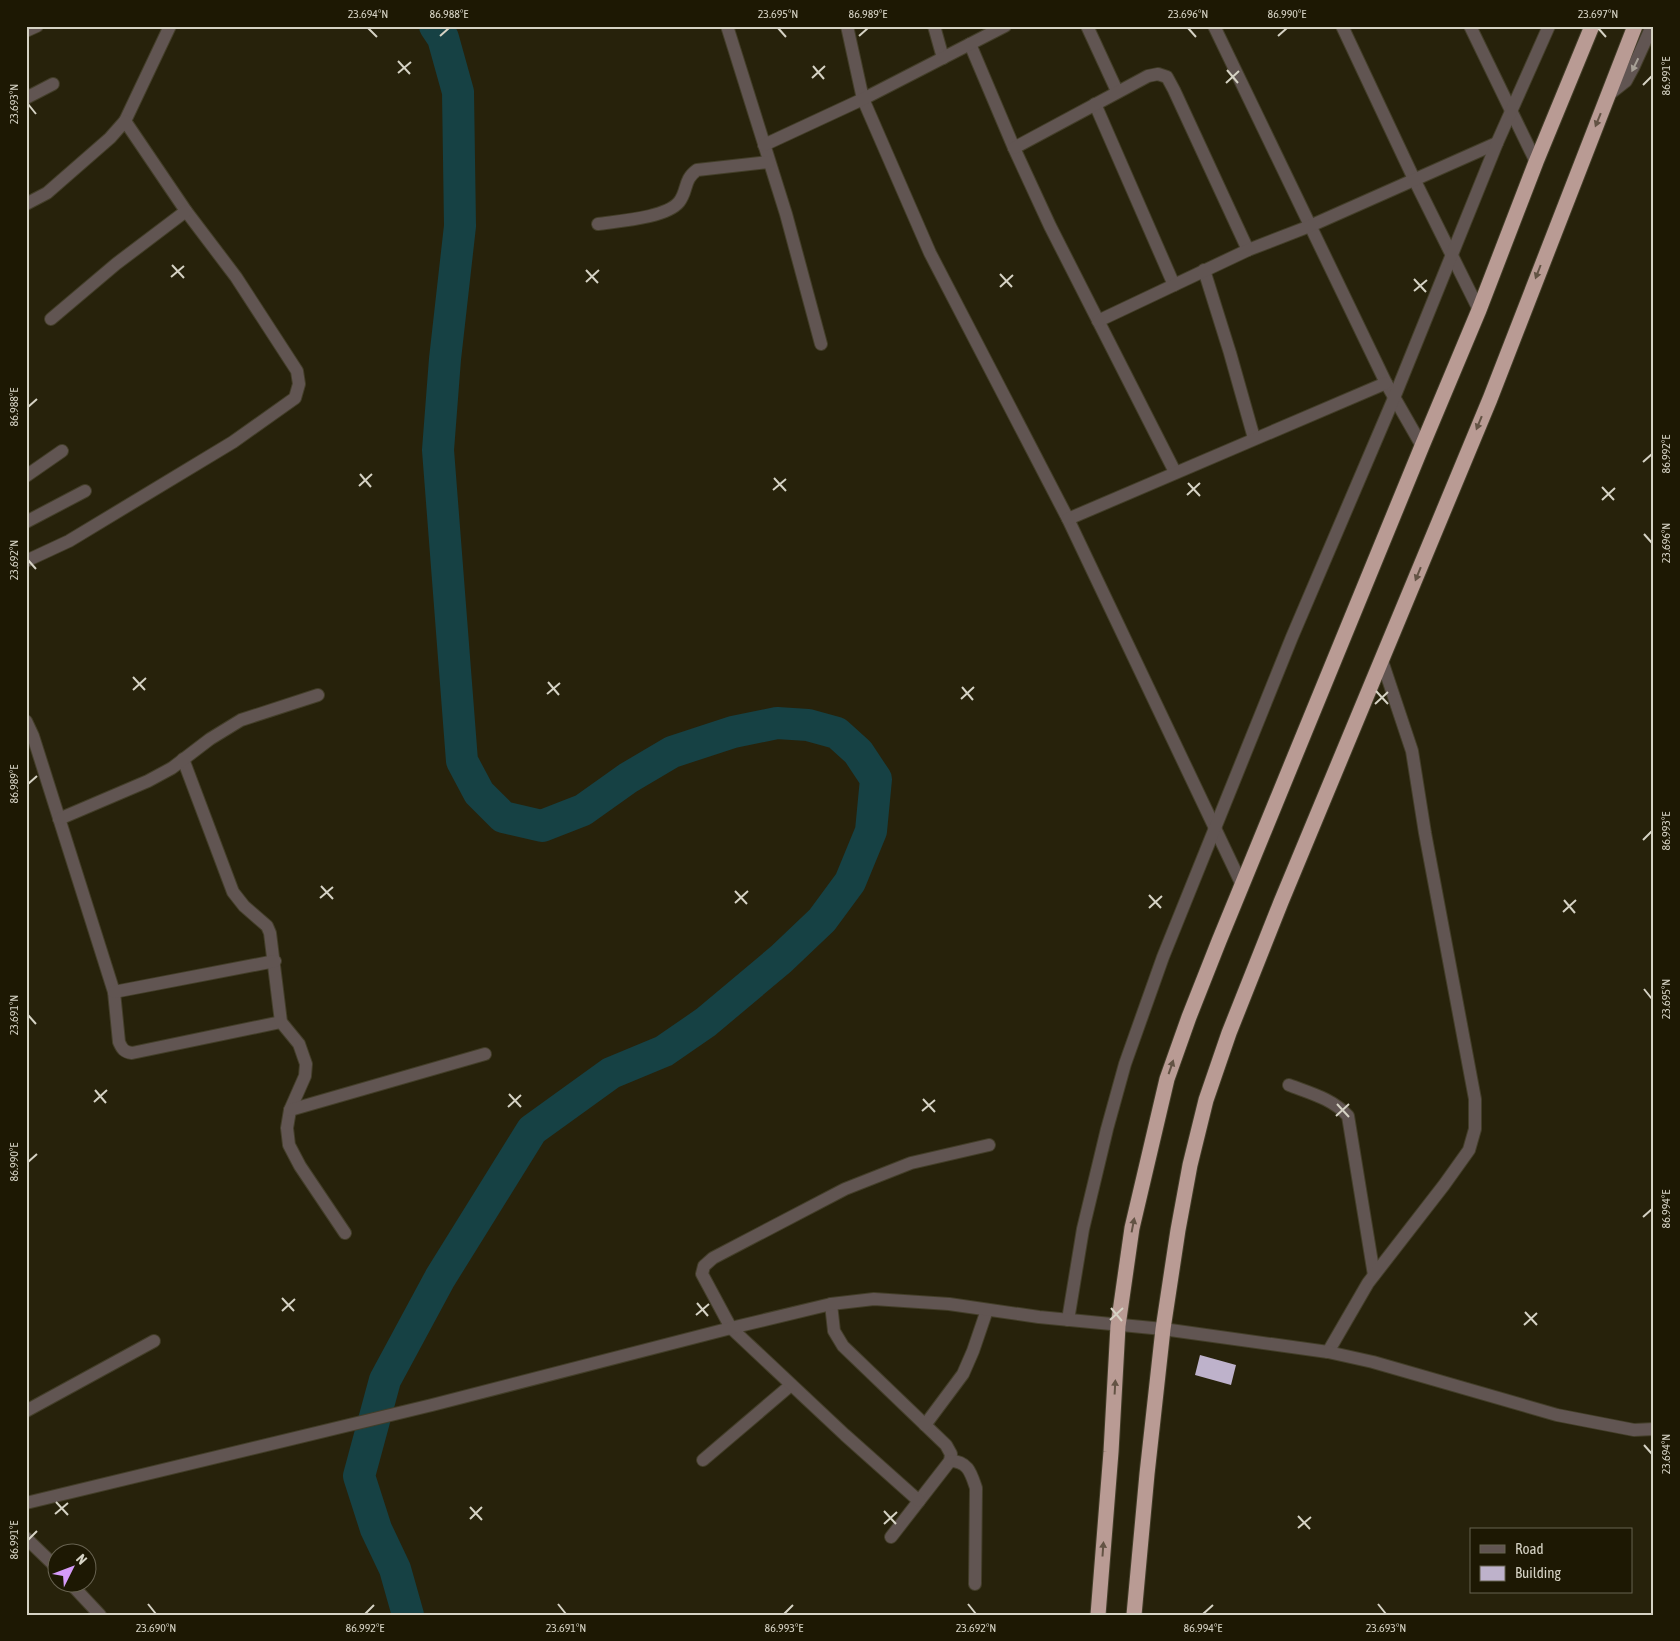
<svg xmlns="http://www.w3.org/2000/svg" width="1680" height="1641" viewBox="0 0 1680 1641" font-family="'Asap Condensed',sans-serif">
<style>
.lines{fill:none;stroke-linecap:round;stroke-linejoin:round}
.river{stroke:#164144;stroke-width:32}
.building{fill:#beb2cb}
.minor-casing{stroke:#433e29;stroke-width:14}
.highway-casing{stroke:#433e29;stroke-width:17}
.minor{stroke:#615552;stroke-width:12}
.highway{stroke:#b99b94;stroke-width:15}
.oneway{fill:#a7a096}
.oneway2{fill:#635344}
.ticks{fill:none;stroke:#d5d2c4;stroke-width:2}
.neatline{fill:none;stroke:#d5d2c4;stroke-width:2}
.ticks-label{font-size:12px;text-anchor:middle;fill:#d5d2c4}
</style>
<rect width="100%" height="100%" fill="#27220b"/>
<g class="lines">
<polyline class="river" points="408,1615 395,1569 376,1529 359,1476 385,1380 440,1278 532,1130 611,1073 664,1051 706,1022 781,959 822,920 850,882 871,831 876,779 858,752 837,733 808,725 777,723 733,732 672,752 628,778 583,810 542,826 503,817 479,793 462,761 438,450 445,359 460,226 458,92 443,38 435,26"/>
</g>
<polygon class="building" points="1200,1355 1236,1365 1231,1385 1195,1375"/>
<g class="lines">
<g class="minor-casing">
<g id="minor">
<polyline points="727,26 786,214 821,344"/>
<polyline points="847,26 863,99 930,253 1068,519 1242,885"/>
<polyline points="934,26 943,58"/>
<polyline points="1087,26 1117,91"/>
<polyline points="1214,26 1386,383 1422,446"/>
<polyline points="1342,26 1414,179 1479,310"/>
<polyline points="1470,26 1536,162"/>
<polyline points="26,31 37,26"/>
<polyline points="970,44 1014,148 1050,226 1175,472"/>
<polyline points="1607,96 1626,81 1633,68 1652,26"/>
<polyline points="26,98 53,84"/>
<polyline points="1095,104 1174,285"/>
<polyline points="125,121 170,26"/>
<polyline points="764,145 863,99 1005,26"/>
<polyline points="1014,148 1148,76 1158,74 1167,77 1174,90 1248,250"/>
<polyline points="26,204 47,193 110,138 125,121 186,211 236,277 297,371 299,384 295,398 233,442 69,541 26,561"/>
<path d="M598 224C618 221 666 218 679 202 688 191 683 180 697 170L769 162"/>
<polyline points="1204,270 1230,353 1254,438"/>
<polyline points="51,319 116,264 186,211"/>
<polyline points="1098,321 1248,250 1310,226 1497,143"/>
<polyline points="26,476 62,451"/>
<polyline points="1068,519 1386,383"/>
<polyline points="26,522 85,491"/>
<path d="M26 721 33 736 114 992 119 1042C122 1049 124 1052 132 1053L281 1022"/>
<polyline points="183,759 233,892 244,906 267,926 270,933 281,1022 299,1044 306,1064 305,1076 290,1110 287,1128 289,1145 300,1166 345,1233"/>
<polyline points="59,819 148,781 172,768 210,739 241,720 318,695"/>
<polyline points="114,992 275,961"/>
<path d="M1289 1085C1310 1093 1333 1099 1348 1116L1374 1275"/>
<polyline points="290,1110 485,1054"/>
<polyline points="831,1304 834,1331 843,1346 946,1445 951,1454 950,1461 891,1537"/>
<polyline points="1068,1320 1083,1229 1107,1129 1125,1064 1163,957 1292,637 1394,398 1497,143 1549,26"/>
<polyline points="1328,1352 1368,1283 1444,1185 1469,1150 1475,1129 1475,1099 1425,833 1412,751 1382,661"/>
<polyline points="26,1411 154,1341"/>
<polyline points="925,1425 963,1374 973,1351 987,1310"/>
<polyline points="703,1460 791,1385"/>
<path d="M950 1461C968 1461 971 1473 976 1488L975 1584"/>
<polyline points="919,1501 845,1435 731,1328 702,1274 704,1266 713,1258 845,1189 911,1163 989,1145"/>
<polyline points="26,1503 432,1405 731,1328 831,1304 874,1299 949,1304 1039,1317 1163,1329 1328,1352 1373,1362 1557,1415 1634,1430 1654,1429"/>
<polyline points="26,1538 58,1569"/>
<polyline points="71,1584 100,1615"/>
</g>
</g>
<g class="highway-casing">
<g id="highway">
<polyline points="1098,1615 1111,1452 1118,1326 1132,1228 1167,1079 1189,1017 1219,941 1422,446 1479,310 1536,162 1592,26"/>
<polyline points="1134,1615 1147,1474 1163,1329 1178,1230 1190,1165 1206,1100 1229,1033 1281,902 1490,399 1635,26"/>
</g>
</g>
<use href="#minor" class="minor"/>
<use href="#highway" class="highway"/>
</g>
<defs><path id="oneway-solid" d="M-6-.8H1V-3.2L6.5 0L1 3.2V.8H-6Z" transform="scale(1.25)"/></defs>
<use class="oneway" href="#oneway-solid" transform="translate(1635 65) rotate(116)"/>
<g class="oneway2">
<use href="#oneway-solid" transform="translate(1598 120) rotate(112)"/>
<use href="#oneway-solid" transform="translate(1538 272) rotate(111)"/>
<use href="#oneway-solid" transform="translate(1479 423) rotate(112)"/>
<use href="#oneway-solid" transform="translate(1418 574) rotate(112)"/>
<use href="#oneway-solid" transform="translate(1171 1067) rotate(-71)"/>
<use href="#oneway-solid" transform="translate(1133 1225) rotate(-79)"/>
<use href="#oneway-solid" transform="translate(1115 1387) rotate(-87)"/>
<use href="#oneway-solid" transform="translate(1103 1549) rotate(-86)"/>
</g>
<path class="ticks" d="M368 28 377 37M778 28 786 37M1188 28 1196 37M1598 28 1606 37M440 36 449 28M859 36 868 28M1278 36 1287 28M398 61 410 74M813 66 824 79M1227 70 1238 83M398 73 411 62M812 78 825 66M1226 83 1239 71M1643 85 1652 76M28 104 36 114M172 265 184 278M586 270 598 283M1000 274 1012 287M171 277 184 266M1414 279 1426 292M586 282 599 270M1000 287 1013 275M1414 291 1427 280M28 407 37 399M1643 462 1652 454M360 474 371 487M774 478 786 491M1188 483 1200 496M359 486 372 474M1602 487 1614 500M773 490 786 479M1187 495 1200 483M1602 500 1615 488M1644 534 1652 543M28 560 36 569M133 677 145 690M548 682 559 695M962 687 973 700M133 690 146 678M1376 691 1388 704M547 694 560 683M961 699 974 687M1375 704 1388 692M28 784 37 776M1643 840 1652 831M321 886 333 899M735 891 747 904M1149 895 1161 908M320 898 333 887M1564 900 1575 913M735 903 748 891M1149 908 1162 896M1563 912 1576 900M1644 989 1652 999M28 1015 36 1024M95 1090 106 1103M509 1094 521 1107M923 1099 935 1112M94 1102 107 1090M1337 1104 1349 1117M508 1107 521 1095M922 1111 935 1100M1336 1116 1349 1104M28 1162 37 1154M1643 1217 1652 1209M282 1298 294 1311M697 1303 708 1316M1111 1308 1122 1321M282 1311 295 1299M1525 1312 1537 1325M696 1315 709 1304M1110 1320 1123 1308M1524 1325 1537 1313M1644 1445 1652 1454M56 1502 68 1515M470 1507 482 1520M884 1511 896 1524M55 1514 68 1503M1298 1516 1310 1529M470 1519 482 1507M884 1524 897 1512M1298 1528 1311 1517M28 1540 37 1531M148 1604 156 1614M558 1604 566 1614M968 1604 976 1614M1378 1604 1386 1614M365 1614 374 1605M784 1614 793 1605M1203 1614 1213 1605"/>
<rect width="1680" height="1641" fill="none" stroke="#1d1803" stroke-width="55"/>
<rect x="1470" y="1528" width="162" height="65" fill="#1d1803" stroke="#676250"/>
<rect x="1480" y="1545" width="25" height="8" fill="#615552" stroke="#676250"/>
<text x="1515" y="1554" font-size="15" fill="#d5d2c4">Road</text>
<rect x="1480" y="1566" width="25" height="15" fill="#beb2cb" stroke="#676250"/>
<text x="1515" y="1578" font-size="15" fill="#d5d2c4">Building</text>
<g transform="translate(72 1568) rotate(48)"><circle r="24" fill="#1d1803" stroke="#676250"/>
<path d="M0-4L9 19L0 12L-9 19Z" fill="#d69bfa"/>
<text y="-8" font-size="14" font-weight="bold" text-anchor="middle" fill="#d5d2c4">N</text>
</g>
<rect x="28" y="28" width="1624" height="1586" class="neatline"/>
<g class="ticks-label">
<text x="368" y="18">23.694°N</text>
<text x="449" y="18">86.988°E</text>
<text x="778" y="18">23.695°N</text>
<text x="868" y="18">86.989°E</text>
<text x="1188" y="18">23.696°N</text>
<text x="1287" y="18">86.990°E</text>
<text x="1598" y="18">23.697°N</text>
<text transform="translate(1666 76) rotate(-90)" y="4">86.991°E</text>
<text transform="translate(14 104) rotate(-90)" y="4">23.693°N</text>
<text transform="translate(14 407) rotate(-90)" y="4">86.988°E</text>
<text transform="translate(1666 454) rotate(-90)" y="4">86.992°E</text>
<text transform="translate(1666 543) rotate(-90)" y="4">23.696°N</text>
<text transform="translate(14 560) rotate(-90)" y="4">23.692°N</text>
<text transform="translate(14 784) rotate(-90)" y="4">86.989°E</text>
<text transform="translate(1666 831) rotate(-90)" y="4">86.993°E</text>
<text transform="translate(1666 999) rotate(-90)" y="4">23.695°N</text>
<text transform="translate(14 1015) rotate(-90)" y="4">23.691°N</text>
<text transform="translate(14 1162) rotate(-90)" y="4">86.990°E</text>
<text transform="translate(1666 1209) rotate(-90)" y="4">86.994°E</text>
<text transform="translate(1666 1454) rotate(-90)" y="4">23.694°N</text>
<text transform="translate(14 1540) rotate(-90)" y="4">86.991°E</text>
<text x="156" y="1632">23.690°N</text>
<text x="365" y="1632">86.992°E</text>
<text x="566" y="1632">23.691°N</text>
<text x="784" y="1632">86.993°E</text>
<text x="976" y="1632">23.692°N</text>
<text x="1203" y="1632">86.994°E</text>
<text x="1386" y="1632">23.693°N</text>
</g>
</svg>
